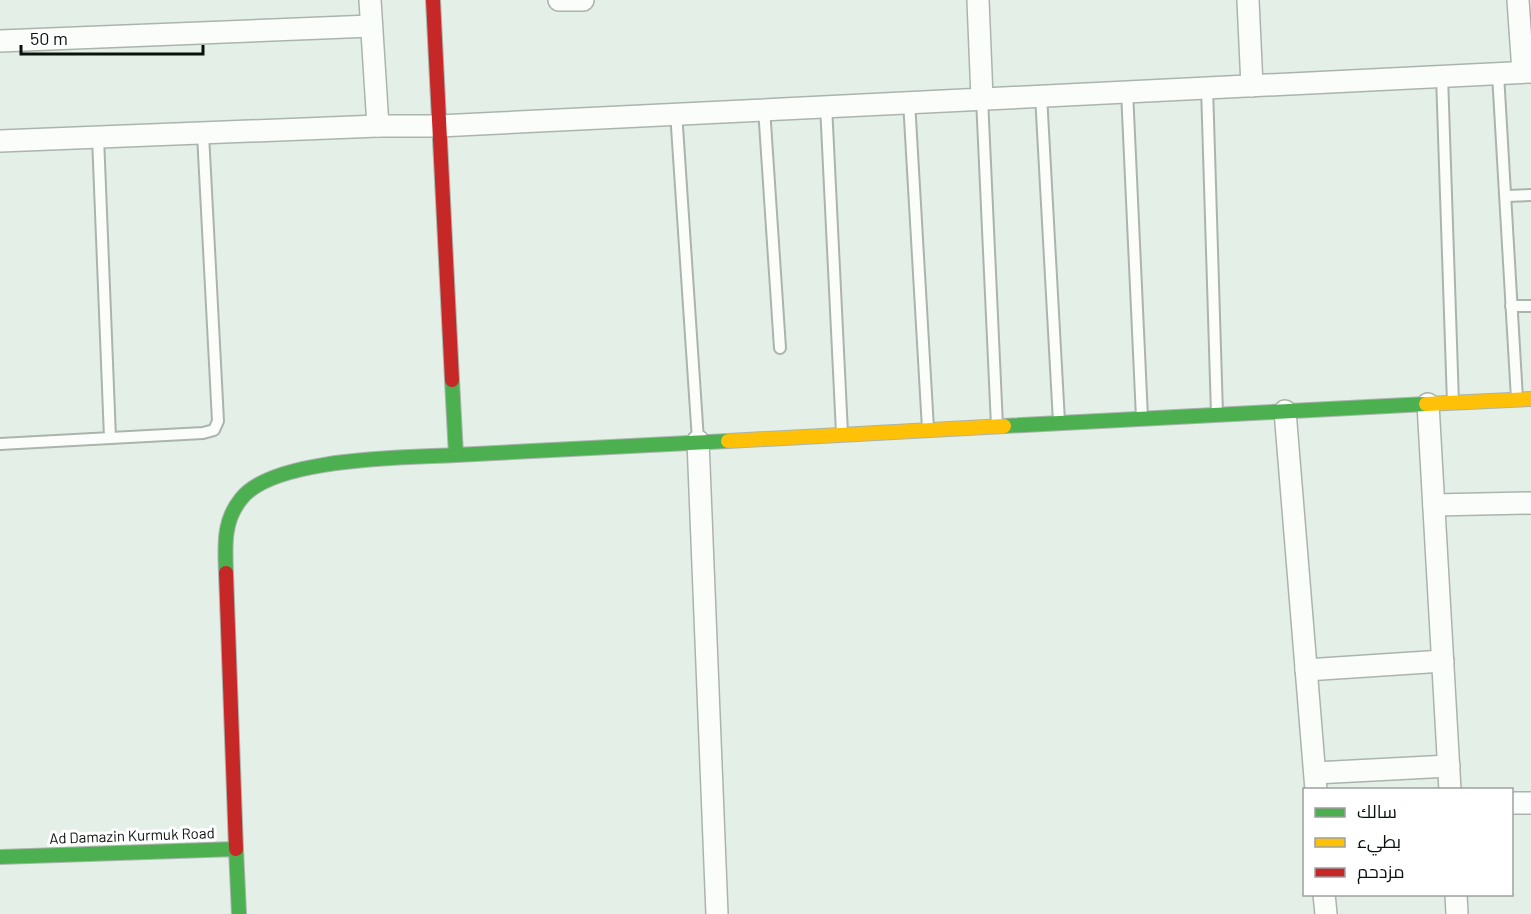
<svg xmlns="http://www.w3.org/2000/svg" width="1531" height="914" viewBox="0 0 1531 914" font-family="Barlow,Cairo,sans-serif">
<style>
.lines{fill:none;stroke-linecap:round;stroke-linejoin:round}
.lane-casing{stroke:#aab4ad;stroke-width:14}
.street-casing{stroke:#aab4ad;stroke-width:24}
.fast-casing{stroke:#aab4ad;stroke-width:16}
.slow-casing{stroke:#aab4ad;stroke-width:16}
.jam-casing{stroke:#aab4ad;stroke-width:16}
.lane{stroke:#fbfdfb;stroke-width:10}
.street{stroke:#fbfdfb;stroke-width:21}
.fast{stroke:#4caf50;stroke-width:14}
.slow{stroke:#ffc107;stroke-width:14}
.jam{stroke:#c62828;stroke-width:14}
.labels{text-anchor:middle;stroke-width:6;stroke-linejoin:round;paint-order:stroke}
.street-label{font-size:15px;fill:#0a120c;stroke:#fff}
</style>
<rect width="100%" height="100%" fill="#e4f0e7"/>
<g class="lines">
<g class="lane-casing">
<g id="lane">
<polyline points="1498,74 1517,399"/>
<polyline points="1442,76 1453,403"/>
<polyline points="1207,87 1217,414"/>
<polyline points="1127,91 1142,418"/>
<polyline points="1041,95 1059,422"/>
<polyline points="982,98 997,426"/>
<polyline points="909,101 928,429"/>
<polyline points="826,105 842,433"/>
<polyline points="764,108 780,348"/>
<polyline points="676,112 698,440"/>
<polyline points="98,137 110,438"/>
<polyline points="1507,196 1531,195"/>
<polyline points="1511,306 1531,306"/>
<polyline points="0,444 203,433 214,430 218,421 203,134"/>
</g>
</g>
<g class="street-casing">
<g id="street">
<polyline points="370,0 378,126"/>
<polyline points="559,0 583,0"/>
<polyline points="978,0 982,98"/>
<polyline points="1248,0 1252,86"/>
<polyline points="1518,0 1523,72"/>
<polyline points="0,41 371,26"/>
<polyline points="0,141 378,126 439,126 1531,72"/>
<polyline points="1428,404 1450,790"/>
<polyline points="1285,411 1316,790"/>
<polyline points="698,441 717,914"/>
<polyline points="1434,505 1531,503"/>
<polyline points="1306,670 1443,661"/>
<polyline points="1315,773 1449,766"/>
<polyline points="1512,803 1531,803"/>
<polyline points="1324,894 1326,914"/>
<polyline points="1456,894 1457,914"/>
</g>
</g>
<g class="fast-casing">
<g id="fast">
<polyline points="1004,426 1426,404"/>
<polyline points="456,455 728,441"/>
<path d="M226 573C225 546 223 521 241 499 273 457 405 458 456 455L452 380"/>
<polyline points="0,857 236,849 239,914"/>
</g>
</g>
<g class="slow-casing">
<g id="slow">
<polyline points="1426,404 1531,399"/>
<polyline points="728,441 1004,426"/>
</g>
</g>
<g class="jam-casing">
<g id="jam">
<polyline points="433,0 452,380"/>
<polyline points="226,573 236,849"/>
</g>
</g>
<use href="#lane" class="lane"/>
<use href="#street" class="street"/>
<use href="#fast" class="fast"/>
<use href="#slow" class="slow"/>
<use href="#jam" class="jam"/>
</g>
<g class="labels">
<g class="street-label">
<text transform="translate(132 836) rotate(-2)" y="5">Ad Damazin Kurmuk Road</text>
</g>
</g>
<rect x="1303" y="788" width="210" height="108" fill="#ffffff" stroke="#9da09e" stroke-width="1.5"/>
<rect x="1315" y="808" width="30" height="9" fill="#4caf50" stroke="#9da09e" stroke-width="1.5"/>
<text x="1357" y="818" font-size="18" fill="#0a120c">سالك</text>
<rect x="1315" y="838" width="30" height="9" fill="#ffc107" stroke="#9da09e" stroke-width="1.5"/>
<text x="1357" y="848" font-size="18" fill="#0a120c">بطيء</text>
<rect x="1315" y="868" width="30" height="9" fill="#c62828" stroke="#9da09e" stroke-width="1.5"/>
<text x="1357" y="878" font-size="18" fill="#0a120c">مزدحم</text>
<path d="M21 45v9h182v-9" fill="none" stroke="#0a120c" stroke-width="3"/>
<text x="30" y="45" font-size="18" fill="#0a120c" stroke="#ffffff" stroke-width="4.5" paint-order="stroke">50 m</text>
</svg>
